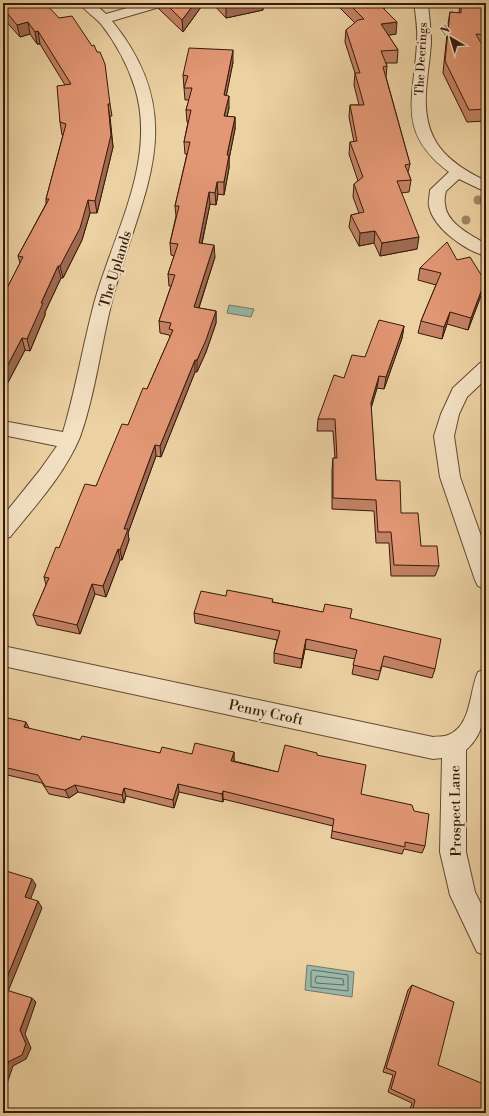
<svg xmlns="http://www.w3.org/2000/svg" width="489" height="1116" viewBox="0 0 489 1116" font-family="'Libre Bodoni',serif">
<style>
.water{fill:#99b7a8;stroke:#717869}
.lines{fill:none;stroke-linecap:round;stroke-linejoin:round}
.shore{stroke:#686859;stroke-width:1}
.street-casing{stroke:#644830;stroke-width:2}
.street{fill:#f3e1c3;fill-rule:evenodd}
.tree{fill:#9d8764}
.wall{fill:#c38265;stroke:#361a0a}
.shaded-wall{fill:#9f6a52;stroke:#361a0a}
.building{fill:#e39775;stroke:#361a0a}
.labels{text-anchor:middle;stroke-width:4;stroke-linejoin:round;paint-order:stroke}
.far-street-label{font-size:12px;fill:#361a0a;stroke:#f3e1c3}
.street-label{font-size:14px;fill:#361a0a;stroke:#f3e1c3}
</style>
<rect width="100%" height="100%" fill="#ecd1a3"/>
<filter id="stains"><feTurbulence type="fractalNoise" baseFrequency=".005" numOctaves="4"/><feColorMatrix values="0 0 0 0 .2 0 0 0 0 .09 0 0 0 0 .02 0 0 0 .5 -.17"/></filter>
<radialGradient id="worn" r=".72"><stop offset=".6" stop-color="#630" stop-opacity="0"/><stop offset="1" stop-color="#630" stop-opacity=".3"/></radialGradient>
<g class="water">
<polygon points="229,305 254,309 251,317 227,313"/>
<polygon points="307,965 354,972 352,997 305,990"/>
</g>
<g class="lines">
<g class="shore">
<polygon points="313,970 348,975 348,991 311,987 311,972"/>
<polygon points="317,976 343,979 344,985 316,983 315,981"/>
</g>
<g class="street-casing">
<g id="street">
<path d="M79 3H94L106 14 144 3H165L163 6 112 21C194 122 139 195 112 301 101 345 95 395 80 437 64 475 36 505 10 537L3 539V516L40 470 57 446 3 435V421L63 432C76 389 83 344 95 300 114 233 157 160 135 88 128 66 116 43 101 24 95 17 85 11 79 3Z"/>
<path d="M414 3H428C429 16 431 29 431 43 430 59 427 75 426 92 423 140 445 161 486 181V192L459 179 446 191C445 195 444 200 445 204 446 223 471 235 486 244V256C466 251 433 228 429 206 428 201 430 195 430 190L449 172C396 132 414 99 417 43 418 30 416 16 414 3Z"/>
<polygon points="486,361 486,379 467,397 459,414 454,436 460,477 486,550 486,589 478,586 475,580 440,477 434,436 441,414 453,388 480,363"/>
<path d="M3 646 433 737C438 736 444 737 448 735 472 726 469 691 478 672L486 669C486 698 489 731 466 750V852L475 892 486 914V956L477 952 450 895 440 852 442 758 433 759 3 666Z"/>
</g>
</g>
<use href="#street" class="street"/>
</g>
<g class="tree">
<circle cx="478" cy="200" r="4.5"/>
<circle cx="466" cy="220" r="4.5"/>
</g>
<g class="wall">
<polygon points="3,3 45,3 110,104 112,116 110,116 113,147 97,213 90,213 82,240 63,278 61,278 45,312 45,315 30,351 25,350 5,388 3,388 3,296 20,263 18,256 46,204 46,199 63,135 62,135 60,122 65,85 40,44 37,44 30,34 20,37 3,18"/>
<polygon points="159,3 204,3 183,32 159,9"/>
<polygon points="212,3 263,3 263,10 226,18"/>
<polygon points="335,3 385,3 385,8 383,8 396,34 388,35 398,50 397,63 386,63 387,66 386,77 410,164 408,172 411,180 409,192 401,193 417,249 380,256 374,243 359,246 349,227 351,215 359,213 353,197 354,184 358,181 349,154 350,142 354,142 349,117 350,105 359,105 354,85 355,73 345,42 346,30 355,23"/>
<polygon points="460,3 486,3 486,47 483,47 486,52 486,121 467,122 443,73 448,24 450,12 459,13"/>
<polygon points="233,62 226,95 229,108 227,117 235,117 235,129 229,159 229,168 224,195 218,194 216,205 210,204 202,244 215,257 199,308 216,311 216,323 206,352 197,372 195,372 161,457 156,456 128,533 129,540 122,560 120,560 106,597 95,594 80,634 37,625 33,615 46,585 44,577 59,548 96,486 128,425 147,389 170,337 169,335 160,333 159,321 171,286 169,286 168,274 174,256 171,255 170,243 176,216 175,206 187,154 185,154 184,142 188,122 187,122 186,110 189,100 185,100 183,75"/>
<polygon points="457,260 485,281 482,293 468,330 447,324 442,339 418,333 421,321 436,285 418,280 420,268"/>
<polygon points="404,326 402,338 384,389 377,388 371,408 376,480 401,513 421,546 439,566 435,576 391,576 389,543 376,543 374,511 332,509 332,470 333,458 335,458 333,431 317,431 318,419 344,378 365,357"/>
<polygon points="226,596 273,602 350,618 435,669 432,678 382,666 378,680 352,674 355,659 305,649 301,668 274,663 274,653 277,640 195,623 194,613"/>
<polygon points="3,717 29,729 80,740 160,753 192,754 234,752 234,761 278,772 317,755 361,794 425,846 422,853 404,849 402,854 331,838 333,826 223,799 223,802 179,792 174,808 126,796 124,803 78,792 69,798 49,794 42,783 3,774"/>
<polygon points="412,985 438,1065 486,1113 409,1113 412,1103 388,1092 393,1075 383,1072 408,990"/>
</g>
<g class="shaded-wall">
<polygon points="195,3 204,3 183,32 182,20"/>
<polygon points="240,3 263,3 263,10 226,18 226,6"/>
<polygon points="373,3 385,3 385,8 372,11"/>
<polygon points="28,22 30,34 20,37 17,25"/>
<polygon points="397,22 396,34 379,37 381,24"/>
<polygon points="38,31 40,44 37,44 35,32"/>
<polygon points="233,50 233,62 224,108 224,95"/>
<polygon points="229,96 229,108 224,129 224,116"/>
<polygon points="108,104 113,147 97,213 95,201"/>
<polygon points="235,117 235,129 229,159 229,168 224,195 224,182 227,155"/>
<polygon points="217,182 218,194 216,205 215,193"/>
<polygon points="209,192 210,204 199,255 199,243"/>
<polygon points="88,200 90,213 82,240 63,278 60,266"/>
<polygon points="375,231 374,243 359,246 360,233"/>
<polygon points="419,237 417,249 380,256 382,243"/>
<polygon points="214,245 215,257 195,319 194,307"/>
<polygon points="58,266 61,278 45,312 45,315 30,351 27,339 41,303"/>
<polygon points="485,281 482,293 468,330 471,318"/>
<polygon points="216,311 216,323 206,352 197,372 197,360"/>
<polygon points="450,312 447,324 442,339 444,327"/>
<polygon points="404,326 402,338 384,389 386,377"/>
<polygon points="22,338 25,350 5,388 3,381 3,374"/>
<polygon points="195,360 195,372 161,457 160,446"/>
<polygon points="379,376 377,388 369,415 371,403"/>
<polygon points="155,445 156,456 128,533 129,540 122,560 120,550 124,529"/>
<polygon points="118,549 120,560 106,597 103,586"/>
<polygon points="92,584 95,594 80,634 77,625"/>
<polygon points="306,639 305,649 301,668 302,659"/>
<polygon points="26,722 30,730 24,727"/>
<polygon points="234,752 234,760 231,769 231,761"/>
<polygon points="178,784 179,792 174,808 173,800"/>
<polygon points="75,785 78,792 69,798 65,790"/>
<polygon points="124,788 126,796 124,803 122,795"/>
<polygon points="223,791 223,802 222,794"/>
<polygon points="32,879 36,885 29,903 25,897"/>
<polygon points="38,901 42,908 7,994 3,989 3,987"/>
<polygon points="32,998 36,1002 25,1034 31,1048 26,1059 13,1066 3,1095 3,1077"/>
</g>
<g class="building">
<polygon points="3,3 45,3 59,18 72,16 92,46 94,45 97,52 100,52 105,64 110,104 108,104 111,135 95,201 88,200 80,228 60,266 58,266 41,303 43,303 27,339 22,338 3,374 3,296 23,257 18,256 49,199 46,199 66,124 60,122 57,86 71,84 38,31 35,32 28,22 17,25 3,8"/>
<polygon points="165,3 195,3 182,20"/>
<polygon points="223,3 240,3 226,6"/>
<polygon points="348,3 378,3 397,22 381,24 398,50 381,51 387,66 383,67 410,164 405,165 411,180 397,181 419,237 382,243 375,231 360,233 351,215 364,212 354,184 363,177 350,142 357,141 350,105 364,105 355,73 360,73 346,30 358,20 364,19"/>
<polygon points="461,3 486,3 486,35 476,34 486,52 486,76 483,76 486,82 486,109 469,110 445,61 450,12 461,13"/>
<polygon points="189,48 233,50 224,95 229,96 224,116 235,117 227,155 229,155 224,182 217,182 215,193 209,192 199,243 214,245 194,307 216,311 206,340 197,360 195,360 160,446 155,445 124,529 128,529 120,550 118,549 103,586 92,584 77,625 33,615 49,578 44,577 56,547 59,548 85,484 96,486 122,424 128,425 143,388 147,389 173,330 169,329 171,323 159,321 175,275 168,274 178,244 170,243 179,206 175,206 190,142 184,142 191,110 186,110 192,88 184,88 188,76 183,75"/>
<polygon points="447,242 457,260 470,257 485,281 471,318 450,312 444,327 421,321 441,273 420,268"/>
<polygon points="379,320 404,326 386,377 379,376 371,403 376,480 400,481 401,513 418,513 421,546 437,546 439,566 394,565 391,532 378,532 376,500 333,498 333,458 337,458 335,419 318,419 334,375 344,378 352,355 365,357"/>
<polygon points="227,590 273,599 272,602 323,612 325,604 352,609 350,618 441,639 435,669 384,656 380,671 353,665 357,650 306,639 302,659 274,653 280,631 194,613 201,591 226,596"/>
<polygon points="3,717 26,722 24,727 80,740 82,736 160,753 162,747 192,754 195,743 234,752 231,761 278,772 285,745 317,753 317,755 366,765 361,794 412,805 414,811 429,814 425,846 405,842 405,847 332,831 334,819 223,791 222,794 178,784 173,800 124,788 122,795 75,785 65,790 45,786 38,775 3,767"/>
<polygon points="3,870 32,879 25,897 38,901 3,987"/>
<polygon points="412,985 454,1002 438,1065 486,1085 486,1113 412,1113 415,1100 391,1089 396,1072 386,1068"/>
<polygon points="3,989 32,998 20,1030 26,1044 22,1055 8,1062 3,1077"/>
</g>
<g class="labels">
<g class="far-street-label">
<text transform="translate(421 59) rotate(-87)" y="4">The Deerings</text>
</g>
<g class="street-label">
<text transform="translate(115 269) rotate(-73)" y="5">The Uplands</text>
<text transform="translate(266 712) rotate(12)" y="5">Penny Croft</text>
<text transform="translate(455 811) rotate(-91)" y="5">Prospect Lane</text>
</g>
</g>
<rect width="489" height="1116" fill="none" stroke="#ecd1a3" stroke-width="16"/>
<rect x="4" y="4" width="481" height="1108" fill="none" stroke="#361a0a" stroke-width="2"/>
<rect x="8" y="8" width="473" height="1100" fill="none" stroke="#361a0a"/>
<g transform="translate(451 38) rotate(322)" stroke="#f3e1c3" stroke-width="3" paint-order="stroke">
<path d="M0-3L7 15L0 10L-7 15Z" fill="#361a0a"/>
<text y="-6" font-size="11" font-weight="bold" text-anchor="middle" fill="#361a0a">N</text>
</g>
<rect width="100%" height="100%" filter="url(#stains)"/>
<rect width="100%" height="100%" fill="url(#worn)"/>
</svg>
